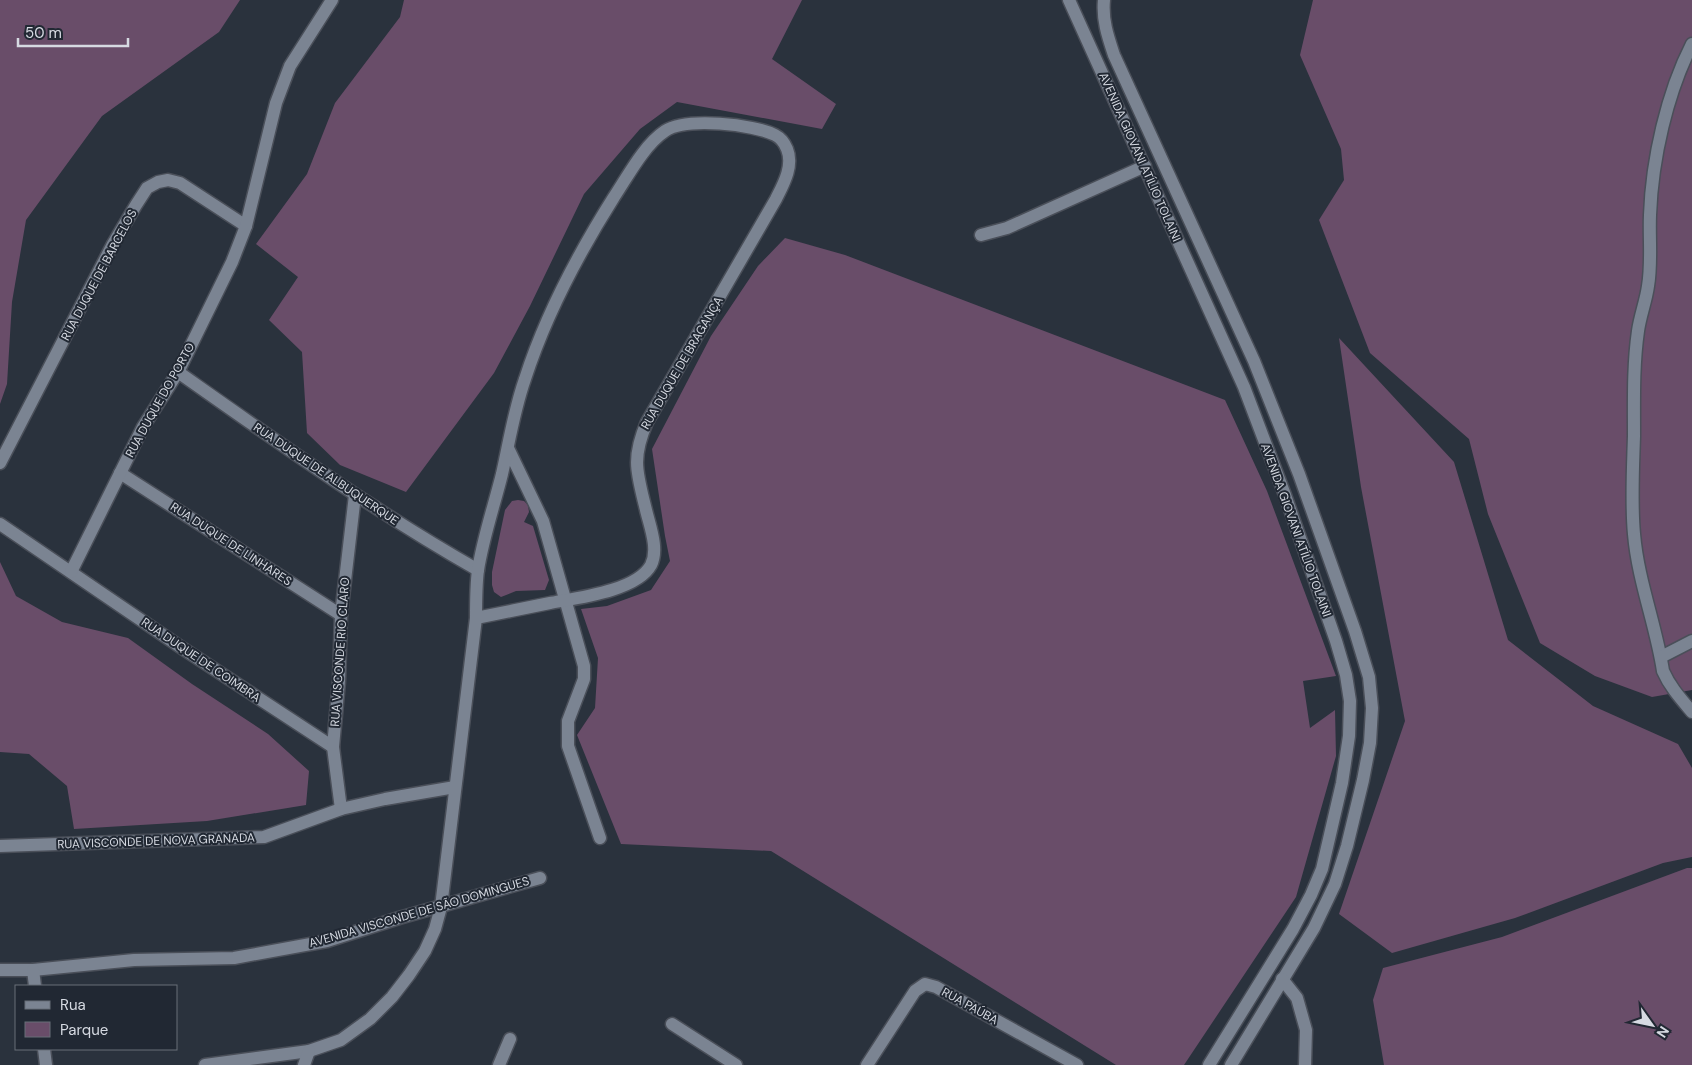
<svg xmlns="http://www.w3.org/2000/svg" width="1692" height="1065" viewBox="0 0 1692 1065" font-family="'DM Sans',sans-serif">
<style>
.green{fill:#694d69}
.lines{fill:none;stroke-linecap:round;stroke-linejoin:round}
.minor-casing{stroke:#4a4f59;stroke-width:15}
.minor{stroke:#7b8492;stroke-width:12}
.labels{text-anchor:middle;stroke-width:4;stroke-linejoin:round;paint-order:stroke}
.street-label{font-size:12px;fill:#d6dae2;stroke:#212833}
</style>
<rect width="100%" height="100%" fill="#2a323d"/>
<g class="green">
<polygon points="0,0 240,0 219,32 102,116 26,220 12,302 7,384 0,404"/>
<polygon points="404,0 802,0 772,59 836,104 822,129 677,102 640,129 584,194 530,306 494,373 406,492 340,465 307,433 302,352 269,320 298,277 256,244 307,174 335,103 400,17"/>
<polygon points="1313,0 1692,0 1692,690 1652,697 1595,676 1540,643 1488,514 1469,439 1370,353 1319,220 1344,180 1341,149 1300,55"/>
<polygon points="785,238 845,255 1225,400 1267,491 1336,676 1303,681 1310,728 1335,710 1336,756 1296,897 1184,1065 1116,1065 771,851 621,844 577,735 595,708 598,658 581,609 607,606 651,590 670,561 665,536 652,449 711,336 758,266"/>
<polygon points="1339,338 1454,462 1508,640 1593,706 1678,744 1692,768 1692,857 1663,863 1515,918 1392,953 1339,914 1405,721 1361,487"/>
<polygon points="518,500 524,501 528,505 529,512 524,522 533,526 549,580 545,590 516,591 501,597 494,592 492,585 492,572 505,510 512,501"/>
<polygon points="0,562 16,596 62,622 128,638 192,684 268,734 309,771 306,805 207,821 74,829 67,786 29,754 0,752"/>
<polygon points="1687,868 1692,868 1692,1065 1384,1065 1373,1000 1383,968 1502,937"/>
</g>
<g class="lines">
<g class="minor-casing">
<g id="minor">
<polyline points="1069,0 1244,387 1285,495 1336,641 1346,675 1350,701 1349,736 1342,783 1322,869 1311,895 1293,929 1209,1065"/>
<path d="M1104 0C1102 20 1108 37 1114 55L1254 361 1299 474 1355 631 1369 677 1372 708 1370 743 1363 780 1347 846 1335 884 1314 928 1231 1065"/>
<path d="M1692 44C1667 93 1652 159 1650 215 1649 239 1652 263 1648 286 1646 301 1640 316 1638 331 1633 366 1634 401 1634 436 1633 469 1631 502 1634 534 1638 581 1656 625 1663 671 1670 687 1681 699 1692 712"/>
<polyline points="981,235 1007,228 1145,166"/>
<path d="M178 372C276 441 374 511 478 570"/>
<polyline points="508,448 543,521 584,666 584,679 568,721 568,746 600,838"/>
<polyline points="0,463 113,244 136,205 147,188 158,182 168,180 180,183 246,226"/>
<polyline points="120,473 341,615"/>
<polyline points="0,524 182,648 333,747"/>
<polyline points="71,572 143,427 178,372 232,262 246,226 276,103 290,66 332,0"/>
<polyline points="1661,657 1692,641"/>
<polyline points="341,809 333,747 339,681 341,615 355,495"/>
<polyline points="0,846 264,837 341,809 385,799 455,787"/>
<polyline points="0,970 33,970 134,960 234,958 327,941 399,918 540,878"/>
<polyline points="33,970 35,986"/>
<polyline points="1282,979 1297,998 1306,1030 1305,1065"/>
<polyline points="672,1024 736,1065"/>
<polyline points="44,1049 46,1065"/>
<path d="M205 1065 309 1051 341 1040 370 1019 392 997 409 975 425 951 435 929 441 907 476 618C476 602 476 585 478 570 483 538 494 506 502 474 509 443 514 410 525 379 546 314 578 254 614 197 628 176 644 145 665 131 686 117 753 124 775 135 781 138 785 144 787 149 794 166 783 185 776 199L647 422C631 459 637 473 646 510 650 527 659 549 651 565 637 591 577 598 550 603 525 608 501 613 476 618"/>
<polyline points="304,1065 309,1051"/>
<polyline points="499,1065 510,1039"/>
<polyline points="867,1065 915,991 925,984 936,987 1077,1065"/>
</g>
</g>
<use href="#minor" class="minor"/>
</g>
<g class="labels">
<g class="street-label">
<text transform="translate(1140 157) rotate(66)" y="4">AVENIDA GIOVANI ATÍLIO TOLAINI</text>
<text transform="translate(99 275) rotate(-62)" y="4">RUA DUQUE DE BARCELOS</text>
<text transform="translate(682 363) rotate(-60)" y="4">RUA DUQUE DE BRAGANÇA</text>
<text transform="translate(160 400) rotate(-61)" y="4">RUA DUQUE DO PORTO</text>
<text transform="translate(326 474) rotate(34)" y="4">RUA DUQUE DE ALBUQUERQUE</text>
<text transform="translate(1296 530) rotate(70)" y="4">AVENIDA GIOVANI ATÍLIO TOLAINI</text>
<text transform="translate(231 544) rotate(33)" y="4">RUA DUQUE DE LINHARES</text>
<text transform="translate(340 652) rotate(-86)" y="4">RUA VISCONDE RIO CLARO</text>
<text transform="translate(201 660) rotate(34)" y="4">RUA DUQUE DE COIMBRA</text>
<text transform="translate(156 841) rotate(-2)" y="4">RUA VISCONDE DE NOVA GRANADA</text>
<text transform="translate(419 912) rotate(-16)" y="4">AVENIDA VISCONDE DE SÃO DOMINGUES</text>
<text transform="translate(970 1006) rotate(29)" y="4">RUA PAÚBA</text>
</g>
</g>
<rect x="15" y="985" width="162" height="65" fill="#212833" stroke="#696f79"/>
<rect x="25" y="1001" width="25" height="8" fill="#7b8492" stroke="#696f79"/>
<text x="60" y="1010" font-size="15" fill="#d6dae2">Rua</text>
<rect x="25" y="1022" width="25" height="15" fill="#694d69" stroke="#696f79"/>
<text x="60" y="1035" font-size="15" fill="#d6dae2">Parque</text>
<g transform="translate(1652 1025) rotate(123)" stroke="#212833" stroke-width="4" paint-order="stroke">
<path d="M0-4L9 19L0 12L-9 19Z" fill="#d6dae2"/>
<text y="-8" font-size="14" font-weight="bold" text-anchor="middle" fill="#d6dae2">N</text>
</g>
<path d="M18 38v8h110v-8" fill="none" stroke="#d6dae2" stroke-width="2.5"/>
<text x="25" y="38" font-size="15" fill="#d6dae2" stroke="#212833" stroke-width="4" paint-order="stroke">50 m</text>
</svg>
